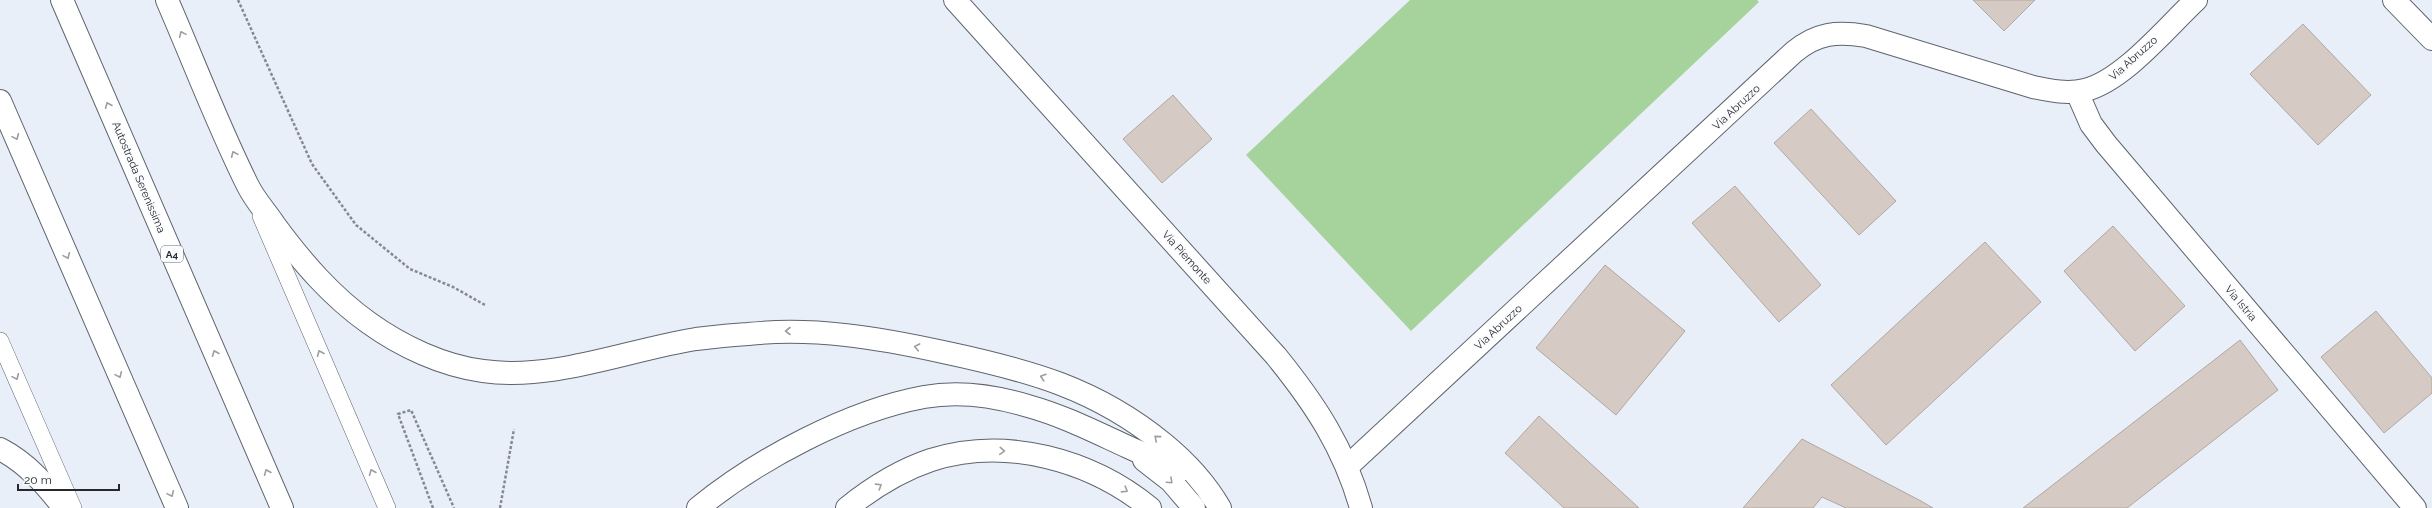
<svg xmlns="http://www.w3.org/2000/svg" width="2432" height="508" viewBox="0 0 2432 508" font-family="Raleway,sans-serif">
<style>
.green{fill:#a6d29b}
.building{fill:#d6cbc4;stroke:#b1a7a0}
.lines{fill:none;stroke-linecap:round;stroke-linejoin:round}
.service-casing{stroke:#5e646d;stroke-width:18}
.minor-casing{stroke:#5e646d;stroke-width:24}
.primary-casing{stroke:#5e646d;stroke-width:24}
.motorway-casing{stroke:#5e646d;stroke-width:24}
.path{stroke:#858a91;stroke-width:2.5;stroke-dasharray:3 2;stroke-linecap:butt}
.service{stroke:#fff;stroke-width:17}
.minor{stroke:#fff;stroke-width:22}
.primary{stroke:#fff;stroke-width:22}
.motorway{stroke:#fff;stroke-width:22}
.oneway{stroke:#9d9ea0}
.labels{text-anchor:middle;stroke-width:4;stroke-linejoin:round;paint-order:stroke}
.shield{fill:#fafcfe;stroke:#66686b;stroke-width:1}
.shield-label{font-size:10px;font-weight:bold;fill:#26282c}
.street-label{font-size:11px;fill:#26282c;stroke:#fafcfe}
</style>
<rect width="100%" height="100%" fill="#e8eff9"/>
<polygon class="green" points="1410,0 1757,0 1759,2 1411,331 1246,155"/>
<g class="building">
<polygon points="1973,0 2035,0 2004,31"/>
<polygon points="2303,24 2371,95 2318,145 2250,74"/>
<polygon points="1173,95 1212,139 1162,183 1123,139"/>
<polygon points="1811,109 1896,201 1859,235 1774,143"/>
<polygon points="1735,186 1821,285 1779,322 1692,223"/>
<polygon points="2113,226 2185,306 2135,351 2064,271"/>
<polygon points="1985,242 2041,302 1886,445 1831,385"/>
<polygon points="1605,265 1685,331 1616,415 1536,348"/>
<polygon points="2376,311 2432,378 2432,393 2384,433 2321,357"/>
<polygon points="2240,340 2278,390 2127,508 2023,508"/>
<polygon points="1539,416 1639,508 1564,508 1505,453"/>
<polygon points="1802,439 1921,501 1933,508 1846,508 1822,497 1813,508 1743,508"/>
</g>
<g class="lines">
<g class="service-casing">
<g id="service">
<polyline points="261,216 387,508"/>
<polyline points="0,341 73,508"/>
</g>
</g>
<g class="minor-casing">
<g id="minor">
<path d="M955 0 1276 356C1315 404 1344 448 1361 508"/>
<polyline points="2077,92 2091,124 2106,144 2415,508"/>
<path d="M1348 466 1794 52C1817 33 1837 31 1866 36L2033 87C2051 91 2068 94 2085 90 2123 81 2167 27 2196 0"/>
</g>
</g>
<g class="primary-casing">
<polyline id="primary" points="2394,0 2432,39"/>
</g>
<g class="motorway-casing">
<g id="motorway">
<polyline points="62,0 282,508"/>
<path d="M167 0C194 62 218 126 248 186 255 200 266 212 274 224 302 262 331 296 369 323 401 346 443 366 483 371 554 381 627 350 696 339 713 337 731 335 748 334 814 327 879 338 943 352 1028 370 1096 388 1164 444 1186 462 1206 484 1220 508"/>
<polyline points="0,101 177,508"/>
<path d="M0 449C27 463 45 484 64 508"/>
<polyline points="1144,460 1171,481 1194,508"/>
<path d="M698 508C757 460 848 411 924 397 957 391 995 396 1028 406 1064 416 1095 432 1128 447 1147 456 1166 462 1185 469"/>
<path d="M847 508C872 488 901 470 931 460 1006 436 1091 460 1150 508"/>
</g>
</g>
<g class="path">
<polyline points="238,0 312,164 356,225 410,269 453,287 485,305"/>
<polyline points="433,508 398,414 411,410 454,508"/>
<polyline points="500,508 514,429"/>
</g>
<use href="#service" class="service"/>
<use href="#minor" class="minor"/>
<use href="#primary" class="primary"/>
<use href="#motorway" class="motorway"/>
</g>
<defs><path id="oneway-chevron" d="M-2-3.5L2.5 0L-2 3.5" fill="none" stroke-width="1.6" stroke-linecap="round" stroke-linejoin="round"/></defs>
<g class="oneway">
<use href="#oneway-chevron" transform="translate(182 34) rotate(-114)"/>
<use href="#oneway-chevron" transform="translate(108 105) rotate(-113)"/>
<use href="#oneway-chevron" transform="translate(16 137) rotate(66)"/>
<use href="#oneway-chevron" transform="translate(234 154) rotate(-114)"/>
<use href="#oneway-chevron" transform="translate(67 256) rotate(66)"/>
<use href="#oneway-chevron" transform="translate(788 331) rotate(180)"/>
<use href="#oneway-chevron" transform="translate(917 347) rotate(-169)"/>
<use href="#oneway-chevron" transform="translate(215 353) rotate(-113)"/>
<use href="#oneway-chevron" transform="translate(320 353) rotate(-113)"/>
<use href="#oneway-chevron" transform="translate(119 375) rotate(66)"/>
<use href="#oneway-chevron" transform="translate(16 377) rotate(66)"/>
<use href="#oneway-chevron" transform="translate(1043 377) rotate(-162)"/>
<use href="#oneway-chevron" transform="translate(1157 438) rotate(-140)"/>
<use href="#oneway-chevron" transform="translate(1002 451) rotate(4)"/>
<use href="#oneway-chevron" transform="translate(267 472) rotate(-113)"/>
<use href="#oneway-chevron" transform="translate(372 472) rotate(-113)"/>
<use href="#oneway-chevron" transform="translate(1170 481) rotate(43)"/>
<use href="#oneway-chevron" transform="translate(879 486) rotate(-32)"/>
<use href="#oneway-chevron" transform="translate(1125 490) rotate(32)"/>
<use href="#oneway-chevron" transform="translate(171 494) rotate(66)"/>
</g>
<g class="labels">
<rect class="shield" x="161" y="246" width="22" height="16" rx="3"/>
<g class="shield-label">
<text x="172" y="258">A4</text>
</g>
<g class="street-label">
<text transform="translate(2133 58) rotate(-42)" y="4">Via Abruzzo</text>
<text transform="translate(1736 107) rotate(-43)" y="4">Via Abruzzo</text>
<text transform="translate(139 177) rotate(67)" y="4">Autostrada Serenissima</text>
<text transform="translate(1187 257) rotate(48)" y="4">Via Piemonte</text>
<text transform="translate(2241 303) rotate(50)" y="4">Via Istria</text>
<text transform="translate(1498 327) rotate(-43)" y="4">Via Abruzzo</text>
</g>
</g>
<path d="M18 484v6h101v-6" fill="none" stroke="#26282c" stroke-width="2"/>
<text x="24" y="484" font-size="12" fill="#26282c" stroke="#fafcfe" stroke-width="3" paint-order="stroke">20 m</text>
</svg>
